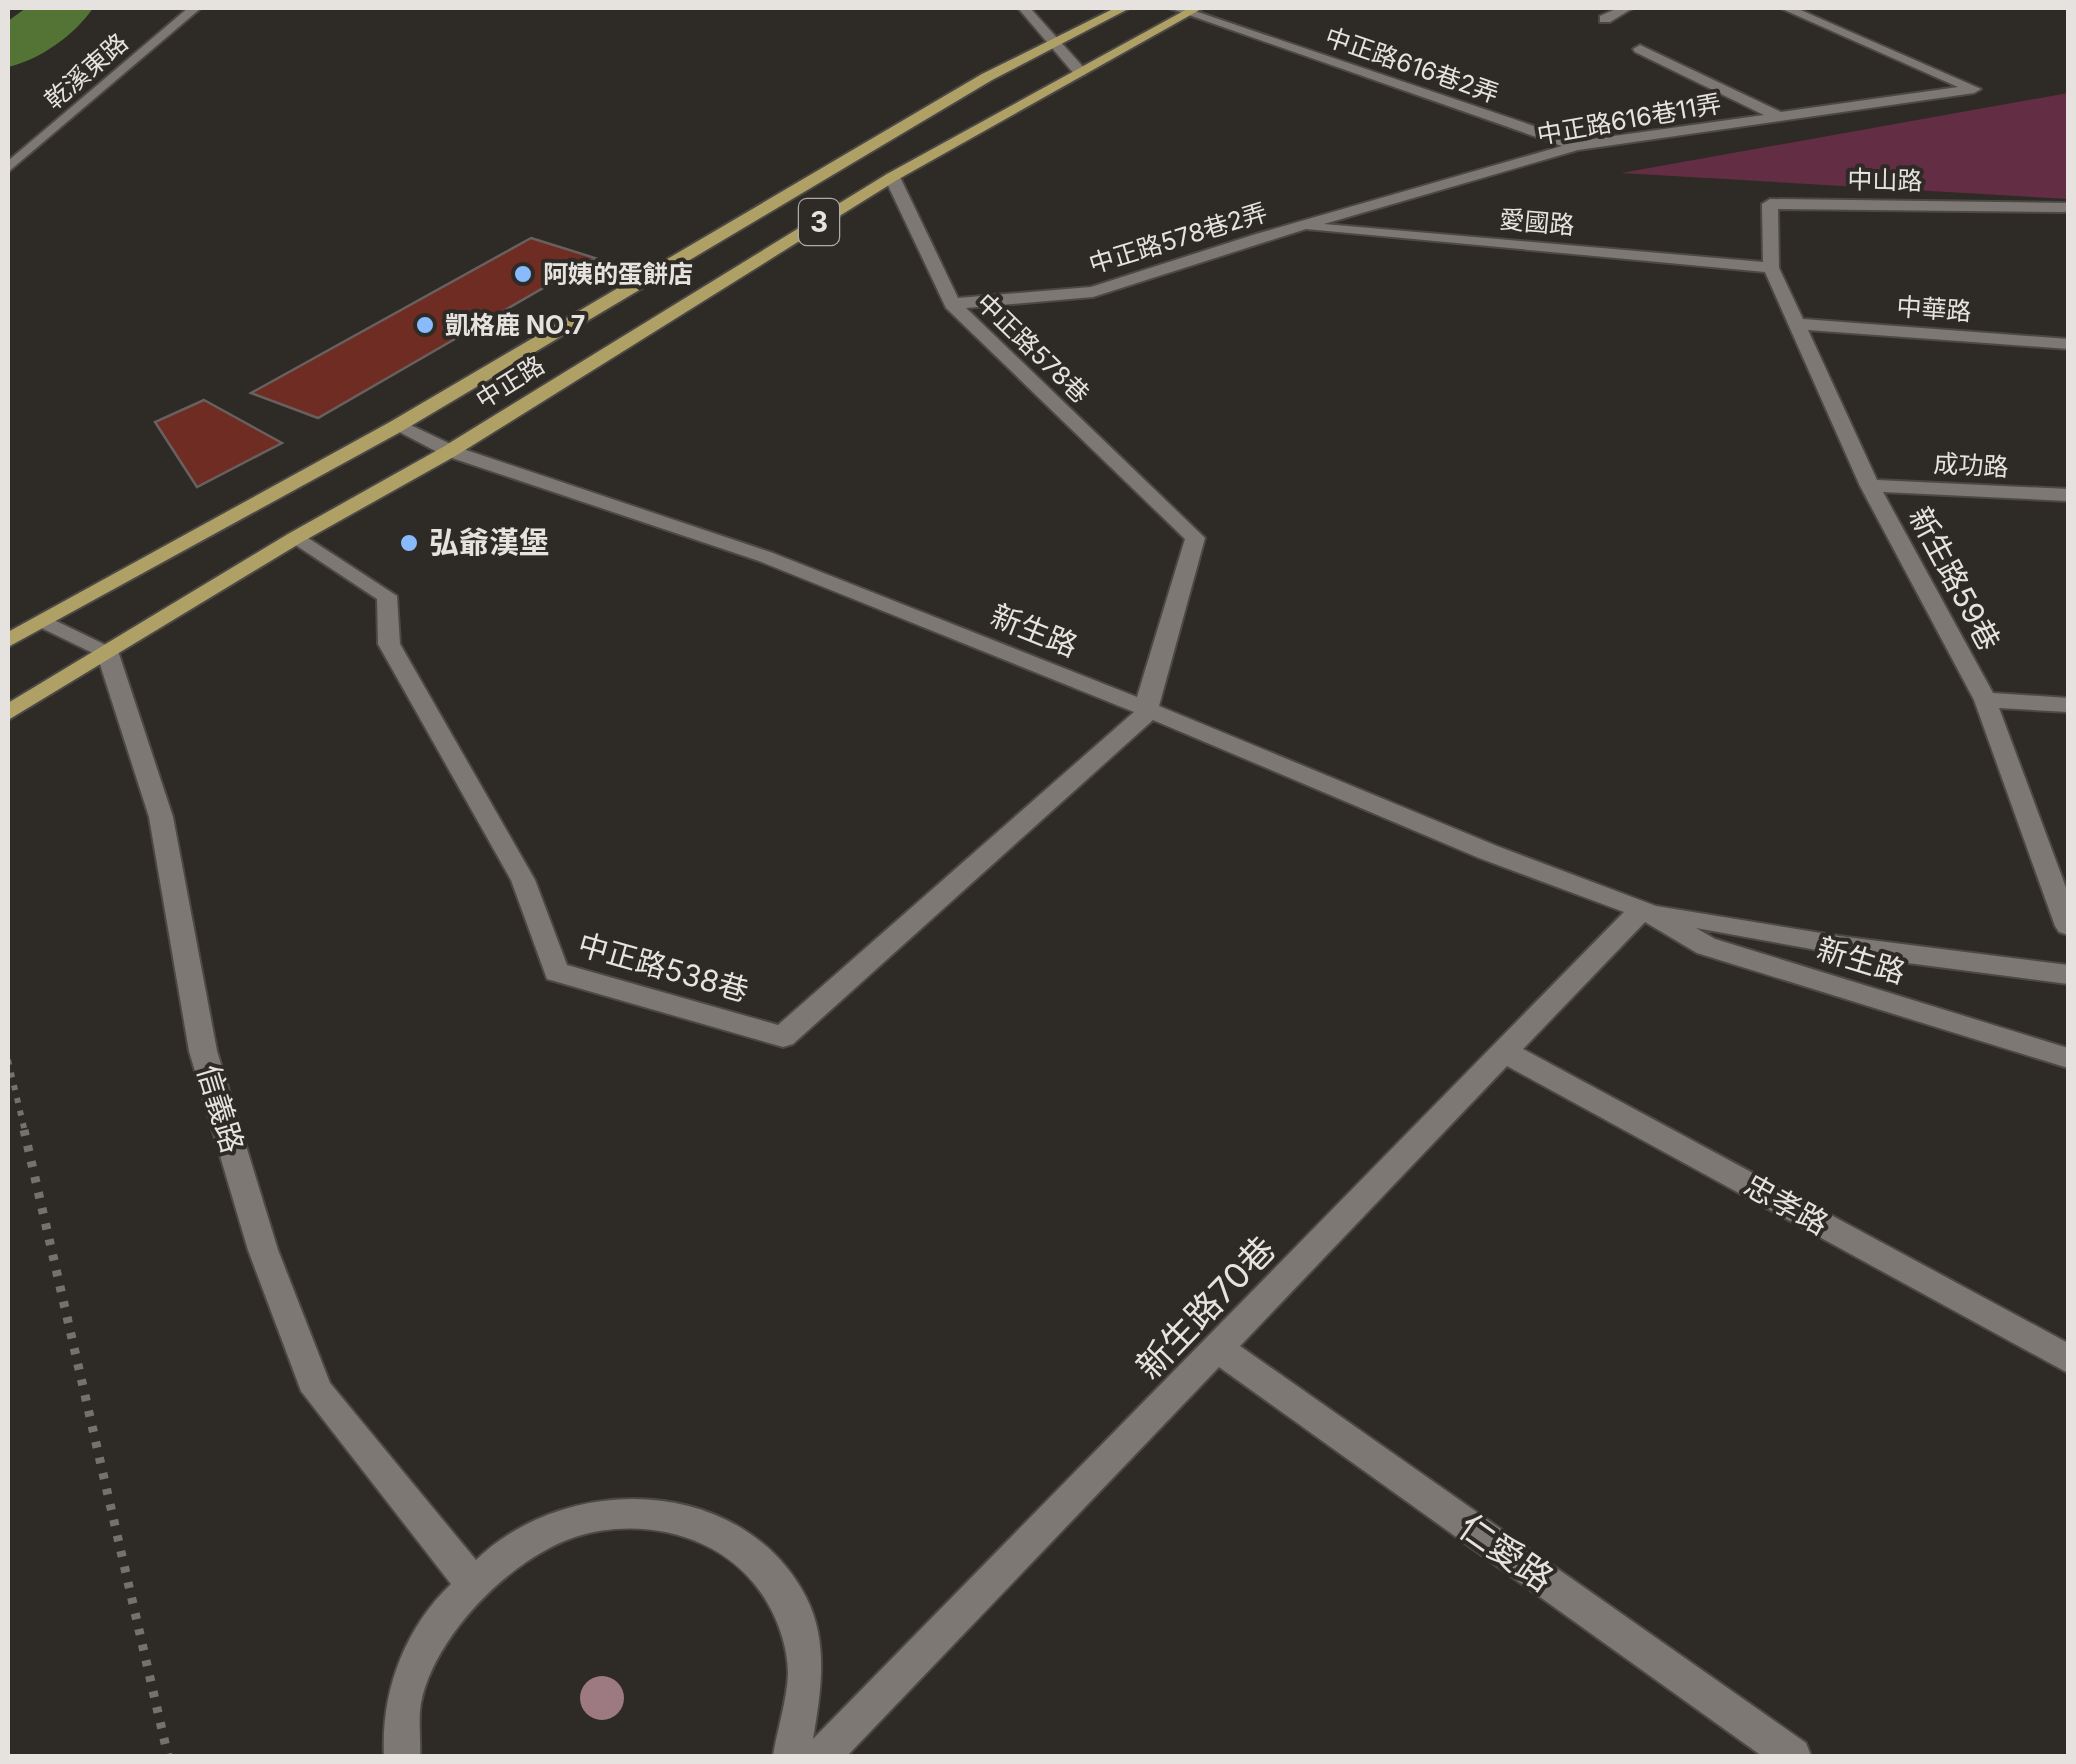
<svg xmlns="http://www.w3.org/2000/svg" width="2076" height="1764" viewBox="0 0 2076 1764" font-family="Inter,'Noto Sans TC',sans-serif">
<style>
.green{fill:#632e43}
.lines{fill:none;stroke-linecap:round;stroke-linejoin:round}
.river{fill:#547436;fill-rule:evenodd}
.building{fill:#6e2c22;stroke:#68605f;stroke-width:2.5}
.street-casing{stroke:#4c4845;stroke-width:4}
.secondary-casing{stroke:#4c4845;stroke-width:4}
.primary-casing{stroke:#4c4845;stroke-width:4}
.path-far1{stroke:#75716e;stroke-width:6;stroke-dasharray:5 8;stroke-linecap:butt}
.path{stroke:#75716e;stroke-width:9;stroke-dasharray:6 10;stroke-linecap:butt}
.street{fill:#7d7873;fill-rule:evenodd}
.secondary{fill:#7d7873;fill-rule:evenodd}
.primary{fill:#afa165;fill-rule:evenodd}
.tree{fill:#9d7982}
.poi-dot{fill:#88bafc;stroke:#2e2a26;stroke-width:4}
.labels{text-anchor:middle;stroke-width:8;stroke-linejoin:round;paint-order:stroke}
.far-street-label{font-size:25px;fill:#e5e2df;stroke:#2e2a26}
.far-poi-label{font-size:25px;font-weight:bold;fill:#e5e2df;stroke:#2e2a26;text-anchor:start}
.shield{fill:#2e2a26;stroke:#aeaba8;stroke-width:2.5}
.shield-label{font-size:28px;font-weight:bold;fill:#e5e2df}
.poi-label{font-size:30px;font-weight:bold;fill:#e5e2df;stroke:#2e2a26;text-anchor:start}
.street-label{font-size:30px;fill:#e5e2df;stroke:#2e2a26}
.near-street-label{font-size:35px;fill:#e5e2df;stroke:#2e2a26}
</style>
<rect width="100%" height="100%" fill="#2e2a26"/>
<polygon class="green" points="2068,93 2068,199 1621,173"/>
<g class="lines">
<path class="river" d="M26 8H93C75 35 39 60 8 67V21Z"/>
</g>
<g class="building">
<polygon points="531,238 595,258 318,418 251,393"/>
<polygon points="204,400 282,443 197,487 155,422"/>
</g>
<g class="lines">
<g class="street-casing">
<g id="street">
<polygon points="188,8 201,8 8,172 8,161"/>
<path d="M1169 8H1186L1578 141 1764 115 1635 52 1633 49 1640 45 1781 112 1958 87 1780 8H1796L1981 89 1974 93 1578 150 1324 224 1763 262 1762 204 1770 199 2068 203V211L2064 212 1778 209 1779 268 1803 319 2068 339V349L1808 330 1877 480 2068 489V501L1883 492 1993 693 2068 698V712L1999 708 2068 893V935L2059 932 2055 926 1974 700 1860 486 1765 272 1306 229 1093 297 966 308 1205 538 1159 706 1497 846 1656 906 1839 936 2068 965V984L1839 954 1696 928 1715 939 2068 1048V1068L1697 953 1645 922 1523 1049 2068 1343V1373L1507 1066 1240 1346 1806 1743 1811 1756H1762L1219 1367 847 1756H773C777 1730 787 1701 788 1674 788 1645 776 1613 759 1590 719 1534 640 1516 575 1537 511 1558 434 1636 421 1703 418 1721 421 1739 420 1756H384C381 1692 404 1629 451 1584L301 1391 248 1250 189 1051 149 817 97 655 31 623 34 618H50L118 651 173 817 217 1051 278 1250 330 1383 476 1560C568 1471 743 1476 806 1597 829 1642 821 1692 813 1739L1624 912 1479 858 1153 720 793 1044 783 1047 547 979 511 880 378 644 377 599 285 538 288 534H302L397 596 400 644 535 880 567 965 778 1025 1134 712 759 561 443 455 388 426 397 420 404 422 457 447 773 553 1137 697 1185 539 946 308 884 177 887 174 900 177 958 298 1091 287 1256 234 1562 146Z"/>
<polygon points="1618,8 1633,8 1610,22 1600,22 1600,16"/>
</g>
</g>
<g class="secondary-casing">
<polygon id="secondary" points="1018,8 1030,8 1085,69 1085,75 1075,75"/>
</g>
<g class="primary-casing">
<g id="primary">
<polygon points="1115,8 1130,8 992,80 404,430 8,647 8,632 390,422 982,74"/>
<polygon points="1189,8 1203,8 897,180 457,455 302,542 8,720 8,703 288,534 443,447 887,174"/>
</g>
</g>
<polyline class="path-far1" points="8,1060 25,1132"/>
<polyline class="path" points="24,1130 168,1756"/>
<use href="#street" class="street"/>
<use href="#secondary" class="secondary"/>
<use href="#primary" class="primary"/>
</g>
<circle class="tree" cx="602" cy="1698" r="22"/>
<g class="poi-dot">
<circle cx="523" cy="274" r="10"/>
<circle cx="425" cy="325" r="10"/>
<circle cx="409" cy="543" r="10"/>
</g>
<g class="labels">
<g class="far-street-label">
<text transform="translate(1412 65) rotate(19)" y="9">中正路616巷2弄</text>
<text transform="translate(86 71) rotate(-41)" y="9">乾溪東路</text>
<text transform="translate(1629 119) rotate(-10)" y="9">中正路616巷11弄</text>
<text transform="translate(1885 180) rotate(1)" y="9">中山路</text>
<text transform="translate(1537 222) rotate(5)" y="9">愛國路</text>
<text transform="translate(1178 238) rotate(-17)" y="9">中正路578巷2弄</text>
<text transform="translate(1934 309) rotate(4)" y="9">中華路</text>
<text transform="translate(1033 348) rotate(44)" y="9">中正路578巷</text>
<text transform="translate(510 382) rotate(-32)" y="9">中正路</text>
<text transform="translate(1971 465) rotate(3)" y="9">成功路</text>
</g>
<g class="far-poi-label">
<text x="543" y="283">阿姨的蛋餅店</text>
<text x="445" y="334">凱格鹿 NO.7</text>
</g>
<rect class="shield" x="799" y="199" width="40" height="46" rx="8"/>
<g class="shield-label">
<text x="819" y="232">3</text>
</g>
<g class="poi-label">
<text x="429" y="553">弘爺漢堡</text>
</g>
<g class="street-label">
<text transform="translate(1954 579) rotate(62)" y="10">新生路59巷</text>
<text transform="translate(1034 631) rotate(22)" y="10">新生路</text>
<text transform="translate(1861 961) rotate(17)" y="10">新生路</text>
<text transform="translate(663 968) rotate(16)" y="10">中正路538巷</text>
<text transform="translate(220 1109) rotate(73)" y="10">信義路</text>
<text transform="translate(1786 1205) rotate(29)" y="10">忠孝路</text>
</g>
<g class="near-street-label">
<text transform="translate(1206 1308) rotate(-46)" y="12">新生路70巷</text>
<text transform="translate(1506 1553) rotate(35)" y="12">仁愛路</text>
</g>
</g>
<rect width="2076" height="1764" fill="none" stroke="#e5e2df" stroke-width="20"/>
</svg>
